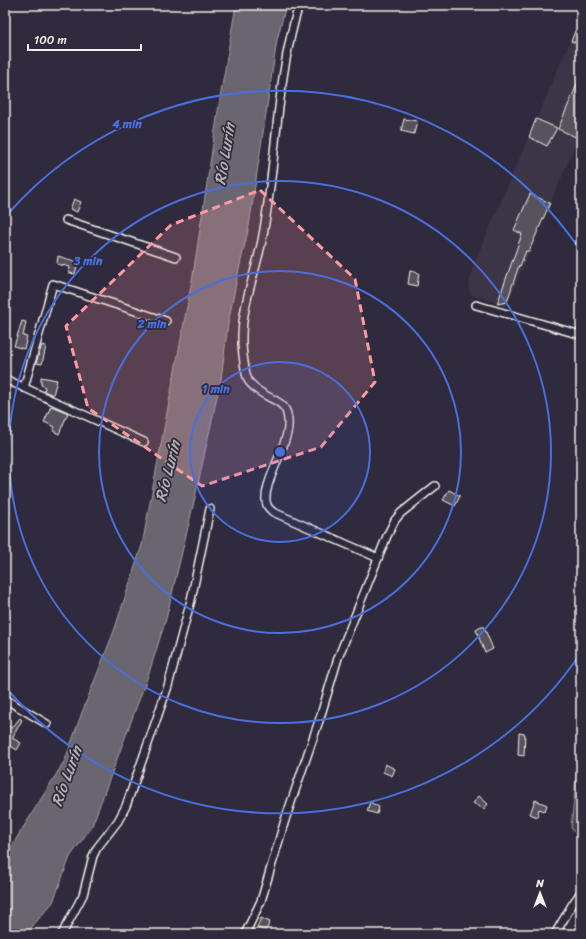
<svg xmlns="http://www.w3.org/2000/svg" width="586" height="939" viewBox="0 0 586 939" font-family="Sriracha,sans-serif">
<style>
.built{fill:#3b3647}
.green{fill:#454050;stroke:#9c989c}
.water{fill:#6a6670;stroke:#a19ea0}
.building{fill:#56525f;stroke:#f4f1e8}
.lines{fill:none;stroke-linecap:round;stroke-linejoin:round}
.minor-casing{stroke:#f4f1e8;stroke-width:10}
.minor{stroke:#2f2a3d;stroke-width:7}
.marked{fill:#ff9aa2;fill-opacity:0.2;stroke:#ff9aa2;stroke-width:3;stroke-dasharray:8 5;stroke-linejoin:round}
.ring{fill:none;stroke:#486fdb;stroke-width:2}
.labels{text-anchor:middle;stroke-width:3.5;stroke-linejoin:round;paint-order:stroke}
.water-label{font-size:16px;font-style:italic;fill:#b6b2b2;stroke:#2f2a3d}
.centre{fill:#486fdb;stroke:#2f2a3d;stroke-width:2}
.ring-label{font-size:12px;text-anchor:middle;font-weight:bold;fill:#486fdb;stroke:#2f2a3d;stroke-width:3.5;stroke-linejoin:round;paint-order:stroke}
</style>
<rect width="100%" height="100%" fill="#2f2a3d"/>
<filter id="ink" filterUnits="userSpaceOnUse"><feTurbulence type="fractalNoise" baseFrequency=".025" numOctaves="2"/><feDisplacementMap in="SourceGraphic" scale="8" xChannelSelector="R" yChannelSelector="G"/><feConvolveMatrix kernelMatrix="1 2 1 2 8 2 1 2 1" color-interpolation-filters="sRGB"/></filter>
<g filter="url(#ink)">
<polygon class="built" points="581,16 581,132 506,307 471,294 468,288 473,266"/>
<polygon class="green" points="581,729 581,840 571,828"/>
<polygon class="water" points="236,5 286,5 277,40 249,226 237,278 228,324 221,379 194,502 166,619 148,676 92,826 70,857 53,902 26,934 5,934 5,857 65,760 81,715 114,631 142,545 193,275 220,98"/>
<g class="building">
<polygon points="581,17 581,45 571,41"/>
<polygon points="581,75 581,133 578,138 558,129"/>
<polygon points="404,119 417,121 414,134 401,131"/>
<polygon points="536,119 557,128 547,146 529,137"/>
<polygon points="530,194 550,203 529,251 526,251 520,266 519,265 507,302 497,304 522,234 514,230"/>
<polygon points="74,199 81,202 77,212 70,209"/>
<polygon points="58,256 78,262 75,274 69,273 70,267 57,264"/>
<polygon points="410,271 419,273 417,286 408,284"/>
<polygon points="22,321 26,322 23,336 27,337 24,349 14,346"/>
<polygon points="42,345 46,346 42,364 36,363"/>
<polygon points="41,377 57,380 53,395 44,391 45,387 41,385"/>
<polygon points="51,406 68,413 59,434 53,431 55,427 44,422"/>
<polygon points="449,490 460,496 455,506 443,500"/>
<polygon points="481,627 484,627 493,649 485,653 476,630"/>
<polygon points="20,718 22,720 12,738 21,743 17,750 5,743 5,724 12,728"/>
<polygon points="519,733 525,734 524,756 518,755"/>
<polygon points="385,764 395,769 392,776 383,772"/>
<polygon points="479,796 488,804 484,809 473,803"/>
<polygon points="535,800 547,805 545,811 539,809 537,817 530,814"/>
<polygon points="370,802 379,807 377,814 367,811"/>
<polygon points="261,918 270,922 266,930 257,928"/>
</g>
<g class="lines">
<g class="minor-casing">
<g id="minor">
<path d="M299 5C276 79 277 158 263 235 257 270 241 305 242 342 242 350 245 374 248 380 249 383 253 385 254 387 270 403 290 397 288 427 287 448 260 488 267 505 268 508 271 510 273 512L378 558"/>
<polyline points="66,220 176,257"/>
<polyline points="476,305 581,335"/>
<polyline points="5,379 144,442"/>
<polyline points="24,388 53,284 166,321"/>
<polyline points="5,699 47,724"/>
<polyline points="62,934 83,895 93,856 97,848 118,821 126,806 149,741 168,686 191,600 210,509"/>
<polyline points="245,934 261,901 285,820 320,718 338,658 387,536 395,520 401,513 435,486"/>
<polyline points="555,934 572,905 581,892"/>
</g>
</g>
<use href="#minor" class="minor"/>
</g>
</g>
<path class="marked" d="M260 190 355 279 375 382 321 447 202 486 88 408 66 326 171 225Z"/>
<circle cx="280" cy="452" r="90" fill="#486fdb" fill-opacity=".12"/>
<g class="ring">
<circle cx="280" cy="452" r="90"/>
<circle cx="280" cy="452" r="181"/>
<circle cx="280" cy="452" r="271"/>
<path d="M580 654A362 362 0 0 1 7 689M7 215A362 362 0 0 1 580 250"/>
</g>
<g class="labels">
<g class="water-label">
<text transform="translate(224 154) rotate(-81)" y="6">Río Lurín</text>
<text transform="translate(167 471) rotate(-76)" y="6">Río Lurín</text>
<text transform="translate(66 776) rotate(-70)" y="6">Río Lurín</text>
</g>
</g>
<circle cx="280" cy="452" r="6" class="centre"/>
<g class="ring-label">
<text x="127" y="128">4 min</text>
<text x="88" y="265">3 min</text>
<text x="152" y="328">2 min</text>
<text x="216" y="393">1 min</text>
</g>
<rect width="586" height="939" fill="none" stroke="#2f2a3d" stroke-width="20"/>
<rect x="10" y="10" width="566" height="919" fill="none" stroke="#f4f1e8" stroke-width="1.5" filter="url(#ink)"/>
<g transform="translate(540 893)" stroke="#2f2a3d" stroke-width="3" paint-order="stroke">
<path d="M0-3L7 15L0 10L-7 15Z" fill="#f4f1e8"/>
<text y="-6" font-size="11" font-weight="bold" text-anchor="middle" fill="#f4f1e8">N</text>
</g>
<path d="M28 44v6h113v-6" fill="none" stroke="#f4f1e8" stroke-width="2"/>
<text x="34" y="44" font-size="12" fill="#f4f1e8" stroke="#2f2a3d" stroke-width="3" paint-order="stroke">100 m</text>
</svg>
